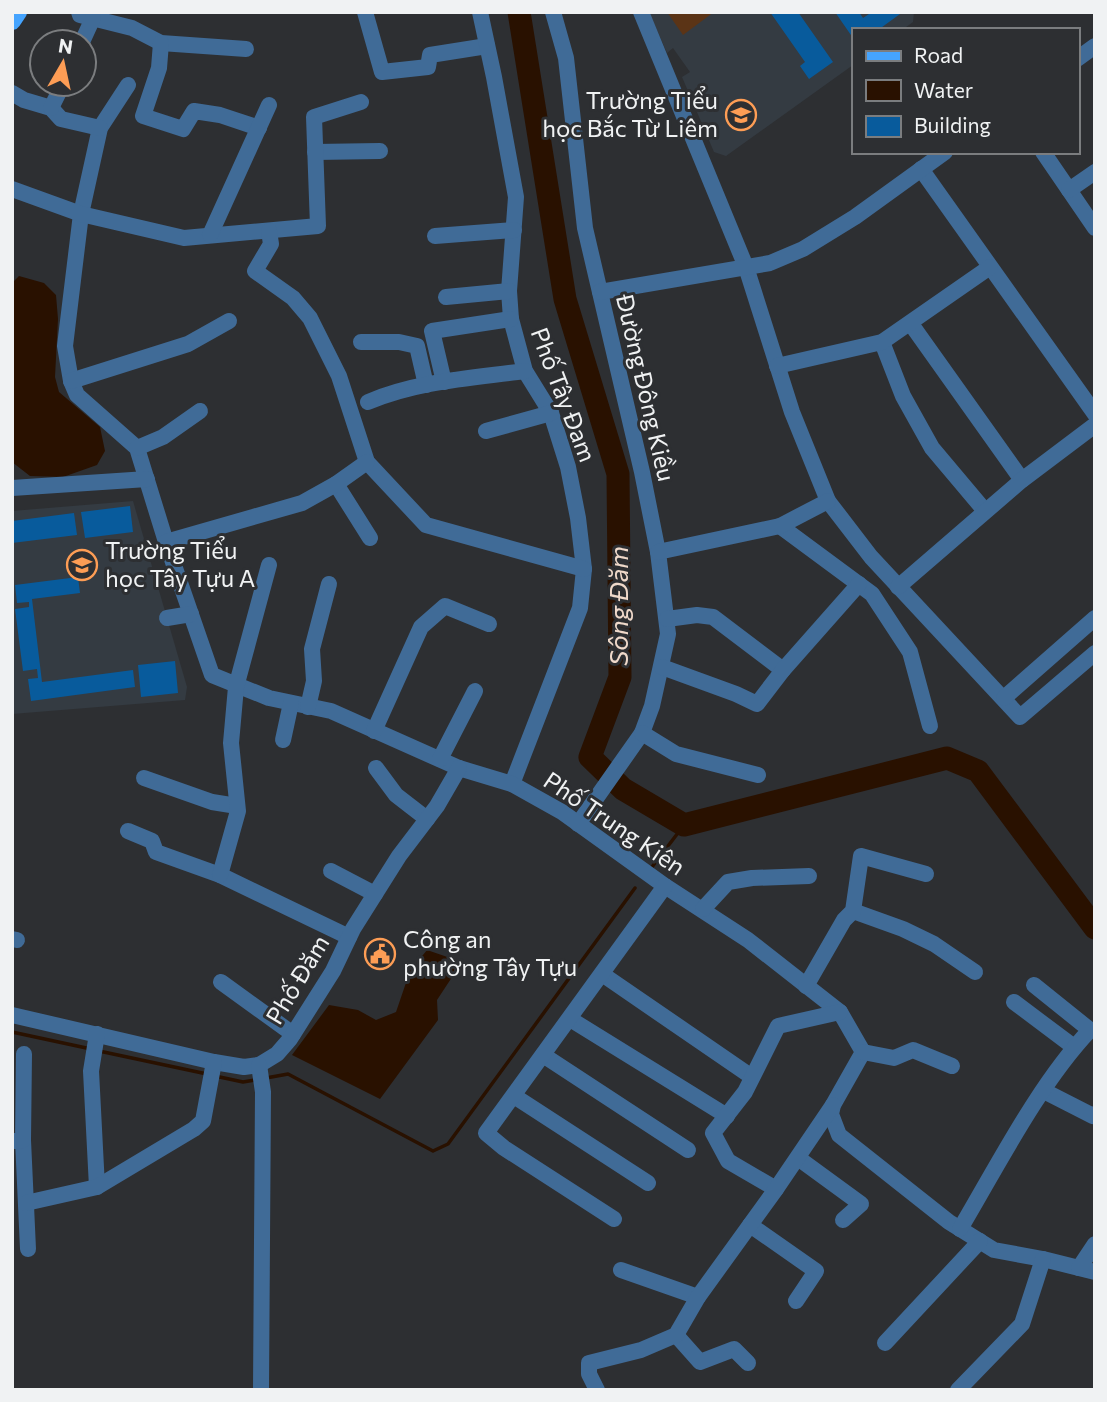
<svg xmlns="http://www.w3.org/2000/svg" width="1107" height="1402" viewBox="0 0 1107 1402" font-family="Commissioner,sans-serif">
<style>
.built{fill:#343b42}
.green{fill:#5b3416}
.water{fill:#291100}
.lines{fill:none;stroke-linecap:round;stroke-linejoin:round}
.stream{stroke:#291100;stroke-width:3.5}
.river{stroke:#291100;stroke-width:23}
.building{fill:#085b9c}
.minor{stroke:#406b97;stroke-width:16}
.major{stroke:#45a4fe;stroke-width:18}
.labels{text-anchor:middle;stroke-width:6;stroke-linejoin:round;paint-order:stroke}
.poi-label{font-size:24px;fill:#f0f2f3;stroke:#2d2f32;text-anchor:start}
.street-label{font-size:24px;fill:#f0f2f3;stroke:#2d2f32}
.water-label{font-size:26px;font-style:italic;fill:#efd9ca;stroke:#2d2f32}
</style>
<rect width="100%" height="100%" fill="#2d2f32"/>
<g class="built">
<polygon points="649,12 914,12 913,22 902,30 853,30 853,65 726,156 714,152 682,77 690,72 673,48 667,53"/>
<polygon points="133,501 187,687 185,700 12,714 12,511"/>
</g>
<polygon class="green" points="667,12 714,12 683,35"/>
<g class="water">
<polygon points="19,276 44,283 56,295 58,319 55,377 59,392 100,427 105,451 97,465 63,477 30,476 12,462 12,283"/>
<polygon points="427,950 462,962 437,1000 438,1020 380,1099 292,1055 329,1005 358,1010 376,1020 396,1012 410,971"/>
</g>
<g class="lines">
<g class="stream">
<polyline points="652,867 684,825"/>
<polyline points="12,1032 91,1049"/>
<polyline points="99,1051 207,1074"/>
<polyline points="215,1076 243,1082 255,1080"/>
<polyline points="266,1078 288,1074 433,1151 448,1144 635,888"/>
</g>
<polyline class="river" points="519,12 565,299 618,474 620,677 590,757 623,789 684,825 947,758 978,771 1095,928"/>
</g>
<g class="building">
<polygon points="770,12 798,12 833,62 809,79 800,66 805,62"/>
<polygon points="835,12 859,12 863,18 872,12 899,12 900,14 878,30 853,30 853,38"/>
<polygon points="130,506 133,532 85,538 81,512"/>
<polygon points="74,513 77,535 12,543 12,521"/>
<polygon points="78,577 80,593 32,599 42,682 133,670 135,687 31,701 28,679 38,678 37,669 23,671 15,609 29,607 29,602 17,603 15,585"/>
<polygon points="175,661 178,693 141,697 138,665"/>
</g>
<g class="lines">
<g class="minor">
<polyline points="79,12 80,15 132,28 161,43 246,49"/>
<polyline points="365,12 382,72 428,67 430,55 487,46"/>
<polyline points="480,12 494,77 516,197 509,291 511,319 525,371 551,413 568,467 578,518 584,569 580,608 512,784"/>
<polyline points="553,12 566,58 585,228 642,472 658,552 668,634 652,706 642,733 578,824"/>
<polyline points="641,12 746,267 792,412 828,501 871,557 1020,717 1095,653"/>
<polyline points="82,42 93,18"/>
<polyline points="161,43 159,68 143,116 183,129 194,111 220,115 259,128"/>
<polyline points="1077,59 1095,46"/>
<polyline points="128,85 100,128 81,214 65,346 71,381 77,395 137,448 166,542 212,675 269,698 331,711 459,768 512,784 562,812 665,886 748,940 840,1012 863,1052 833,1105 831,1114 839,1135 949,1222 994,1250 1043,1259 1095,1272"/>
<polyline points="12,93 24,100 51,108 61,119 100,128"/>
<polyline points="51,108 63,84"/>
<polyline points="315,152 380,151"/>
<polyline points="1043,152 1095,228"/>
<polyline points="921,169 1095,414"/>
<polyline points="12,189 81,214 184,238 318,226 314,117 361,102"/>
<polyline points="1069,190 1095,172"/>
<polyline points="269,231 271,244 255,271 293,298 310,318 339,376 367,462 426,525 584,569"/>
<polyline points="210,235 269,105"/>
<polyline points="435,236 514,230"/>
<polyline points="600,292 770,263 803,249 855,217 945,152"/>
<polyline points="446,297 509,291"/>
<polyline points="911,324 1022,480"/>
<polyline points="361,342 399,342 417,346 426,385"/>
<polyline points="882,342 903,396 932,448 985,511"/>
<polyline points="777,366 882,342 990,267"/>
<polyline points="71,381 188,344 229,321"/>
<polyline points="444,382 432,331 511,319"/>
<path d="M368 402C417 381 473 378 525 371"/>
<polyline points="486,431 551,413"/>
<polyline points="137,448 163,437 200,411"/>
<polyline points="336,484 370,538"/>
<polyline points="12,488 147,479"/>
<polyline points="780,526 872,594 910,652 930,726"/>
<polyline points="166,542 302,503 336,484 367,462"/>
<polyline points="658,552 780,526 828,501"/>
<polyline points="898,587 1022,480 1095,425"/>
<polyline points="167,618 191,614"/>
<polyline points="667,619 697,615 713,617 783,670"/>
<polyline points="662,667 736,694 757,704 783,670 859,584"/>
<polyline points="1004,698 1095,618"/>
<polyline points="308,707 314,681 312,649 329,584"/>
<polyline points="374,731 421,627 445,606 489,624"/>
<polyline points="642,733 676,754 758,775"/>
<polyline points="283,740 291,703"/>
<polyline points="440,759 475,691"/>
<polyline points="376,768 396,795 427,819"/>
<polyline points="144,778 212,802 237,806"/>
<polyline points="128,831 152,841 156,852 220,875 349,937"/>
<polyline points="331,871 375,894"/>
<polyline points="220,875 238,811 231,743 236,687 269,565"/>
<polyline points="703,909 728,882 752,878 809,876"/>
<polyline points="853,911 903,929 934,944 975,972"/>
<polyline points="12,939 17,940"/>
<polyline points="602,974 752,1077"/>
<polyline points="221,982 293,1034"/>
<polyline points="806,986 844,920 853,911 861,856 926,874"/>
<polyline points="1014,1002 1074,1047"/>
<polyline points="12,1015 214,1062 244,1067 259,1065 277,1054 290,1039 333,971 353,929 399,856 437,806 459,768"/>
<polyline points="570,1019 727,1116"/>
<polyline points="97,1034 91,1071 97,1187"/>
<polyline points="863,1052 894,1058 913,1050 952,1066"/>
<polyline points="543,1055 688,1150"/>
<polyline points="259,1065 263,1092 261,1390"/>
<polyline points="1044,1091 1093,1116 1095,1114"/>
<polyline points="514,1096 648,1183"/>
<polyline points="23,1140 28,1249"/>
<polyline points="15,1141 23,1140 24,1054"/>
<polyline points="798,1158 861,1204 843,1220"/>
<polyline points="776,1189 728,1161 713,1133 745,1092 778,1026 840,1012"/>
<polyline points="26,1203 97,1187 194,1129 203,1121 214,1062"/>
<polyline points="614,1219 504,1148 486,1133 665,886"/>
<polyline points="750,1225 816,1271 796,1301"/>
<path d="M960 1229C998 1165 1039 1084 1090 1030L1034 985"/>
<polyline points="1079,1268 1095,1244"/>
<polyline points="621,1270 698,1297"/>
<polyline points="676,1335 700,1362 734,1349 748,1363"/>
<polyline points="885,1343 980,1241"/>
<polyline points="597,1390 589,1374 589,1363 641,1350 676,1335 698,1297 776,1189 833,1105"/>
<polyline points="958,1390 1022,1324 1043,1259"/>
</g>
<polyline class="major" points="12,21 18,12"/>
</g>
<defs>
<g id="school-ring" transform="scale(1.575)"><circle r="9.5" fill="#2d2f32" stroke="#fd9d55" stroke-width="1.5"/><path d="M0-5L7-2L0 1L-7-2ZM-4 1L0 2.5L4 1V4Q0 6-4 4Z" fill="#fd9d55"/></g>
<g id="civic-ring" transform="scale(1.575)"><circle r="9.5" fill="#2d2f32" stroke="#fd9d55" stroke-width="1.5"/><path d="M-.6-6.5H3V-4.5H.6V-3L4-1V1h2V6H-6V1h2V-1L-.6-3ZM-1.2 2.5V6h2.4V2.5Z" fill="#fd9d55"/></g>
</defs>
<g fill-rule="evenodd">
<use href="#school-ring" x="741" y="115"/>
<use href="#school-ring" x="82" y="565"/>
<use href="#civic-ring" x="380" y="954"/>
</g>
<g class="labels">
<g class="poi-label">
<text x="718" y="109" text-anchor="end">Trường Tiểu<tspan x="718" dy="28">học Bắc Từ Liêm</tspan></text>
<text x="105" y="559">Trường Tiểu<tspan x="105" dy="28">học Tây Tựu A</tspan></text>
<text x="403" y="948">Công an<tspan x="403" dy="28">phường Tây Tựu</tspan></text>
</g>
<g class="street-label">
<text transform="translate(645 388) rotate(77)" y="8">Đường Đông Kiều</text>
<text transform="translate(563 395) rotate(69)" y="8">Phố Tây Đam</text>
<text transform="translate(614 824) rotate(34)" y="8">Phố Trung Kiên</text>
<text transform="translate(298 980) rotate(-59)" y="8">Phố Đăm</text>
</g>
<g class="water-label">
<text transform="translate(619 606) rotate(-90)" y="9">Sông Đăm</text>
</g>
</g>
<rect width="1107" height="1402" fill="none" stroke="#f0f2f3" stroke-width="28"/>
<rect x="852" y="28" width="228" height="126" fill="#2d2f32" stroke="#7b7d7f" stroke-width="2"/>
<rect x="866" y="51" width="35" height="10" fill="#45a4fe" stroke="#7b7d7f" stroke-width="2"/>
<text x="914" y="63" font-size="21" fill="#f0f2f3">Road</text>
<rect x="866" y="80" width="35" height="21" fill="#291100" stroke="#7b7d7f" stroke-width="2"/>
<text x="914" y="98" font-size="21" fill="#f0f2f3">Water</text>
<rect x="866" y="116" width="35" height="21" fill="#085b9c" stroke="#7b7d7f" stroke-width="2"/>
<text x="914" y="133" font-size="21" fill="#f0f2f3">Building</text>
<g transform="translate(63 63) rotate(9)"><circle r="33" fill="#2d2f32" stroke="#7b7d7f" stroke-width="2"/>
<path d="M0-5L12 26L0 18L-12 26Z" fill="#fd9d55"/>
<text y="-10" font-size="19" font-weight="bold" text-anchor="middle" fill="#f0f2f3">N</text>
</g>
</svg>
